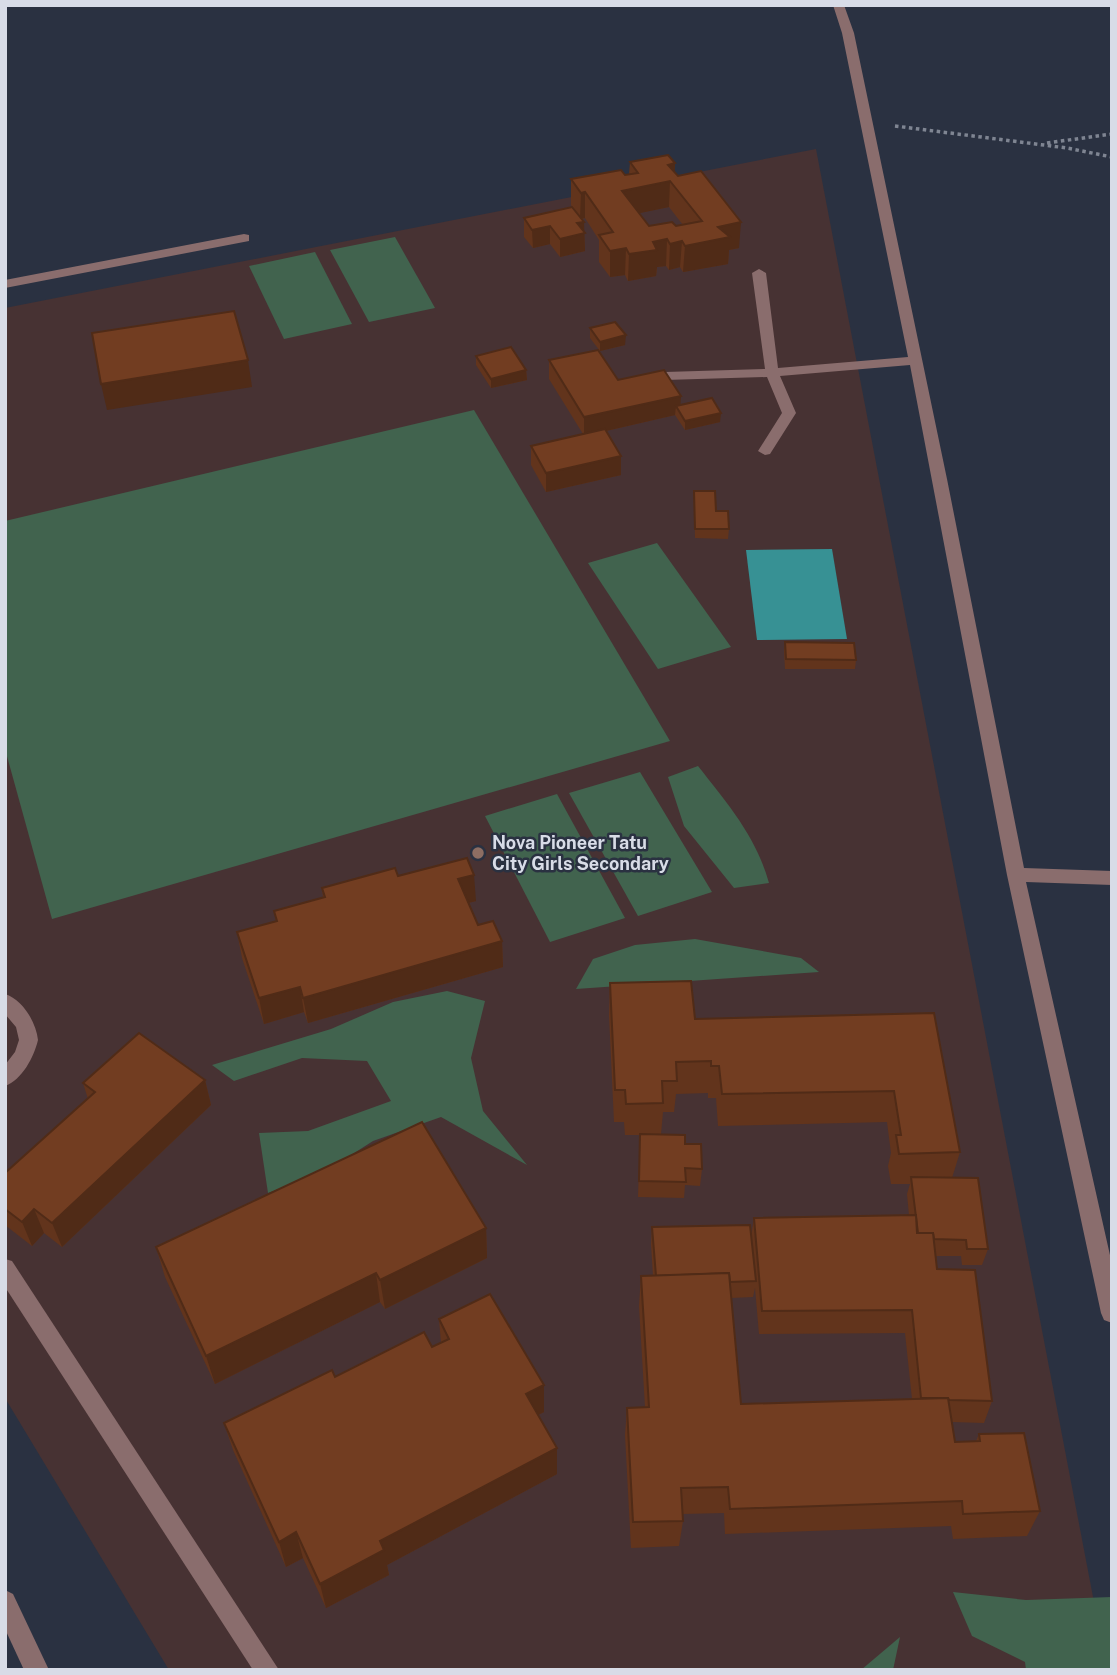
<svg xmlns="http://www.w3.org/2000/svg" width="1117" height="1675" viewBox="0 0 1117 1675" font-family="'Public Sans',sans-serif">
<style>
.education{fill:#473233}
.green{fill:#41634e}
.water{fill:#379194}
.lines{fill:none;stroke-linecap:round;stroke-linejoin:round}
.path{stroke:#7f8592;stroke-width:3.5;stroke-dasharray:3.5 3.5;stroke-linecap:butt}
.minor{fill:#8a6d6d;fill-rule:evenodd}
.wall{fill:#62341c;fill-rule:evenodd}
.shaded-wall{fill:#502b17}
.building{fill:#723d21;stroke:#502b17;stroke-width:2;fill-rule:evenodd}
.education-dot{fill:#8d6e63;stroke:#2a3141;stroke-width:2.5}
.labels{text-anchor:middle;stroke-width:5;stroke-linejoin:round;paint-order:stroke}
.poi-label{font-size:18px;font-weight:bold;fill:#d8dce7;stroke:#2a3141;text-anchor:start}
</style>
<rect width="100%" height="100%" fill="#2a3141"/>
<polygon class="education" points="816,149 1107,1670 169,1670 5,1398 5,308"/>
<g class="green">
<polygon points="395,237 435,308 369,322 330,250"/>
<polygon points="315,252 352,324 284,339 249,266"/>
<polygon points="474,410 670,741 52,919 5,749 5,521"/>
<polygon points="657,543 731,647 658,669 588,563"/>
<path d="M698 766C727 803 756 836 769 883L734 888 684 826 668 777Z"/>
<polygon points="640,772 712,892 638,916 569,793"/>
<polygon points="557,794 625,918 550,942 485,816"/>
<polygon points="695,939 801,958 819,972 576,989 593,959 635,945"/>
<polygon points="447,991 485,1001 471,1058 483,1111 527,1165 441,1117 373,1141 326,1171 268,1193 259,1133 308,1131 391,1101 367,1061 302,1058 234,1081 212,1065 331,1029 393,1002"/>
<polygon points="953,1592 1026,1600 1112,1597 1112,1670 1026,1670 1025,1662 972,1636"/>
<polygon points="900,1637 893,1670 861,1670"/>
</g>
<polygon class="water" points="832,549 847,639 757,640 746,550"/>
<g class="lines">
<g class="path">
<polyline points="895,126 1067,148 1112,157"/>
<polyline points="1047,143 1112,134"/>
</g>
<g class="minor">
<polygon points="833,5 844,5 854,33 947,479 1024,868 1112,871 1112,885 1026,882 1112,1264 1112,1323 1104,1320 1101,1313 1007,875 910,365 780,376 796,413 770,454 765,455 758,451 782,413 767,377 665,380 658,376 665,372 765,369 752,273 759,269 766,273 778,368 908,357 842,33"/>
<polygon points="244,234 249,235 249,241 5,288 5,280"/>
<path d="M5 994C23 1000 36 1022 38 1040 34 1057 22 1080 5 1086V1065L15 1052 19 1040 16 1027 5 1014Z"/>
<polygon points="5,1259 12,1261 279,1670 253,1670 5,1287"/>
<polygon points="5,1590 13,1594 49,1670 24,1670 5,1629"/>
</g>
</g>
<g class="wall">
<path d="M630 162 675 163 674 172 739 248 729 250 728 264 683 272 680 267 669 270 666 266 657 267 656 276 628 281 625 275 610 277 599 262V240L585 218 582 219 584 232 585 251 560 257 550 244 533 248 524 237V218L573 209 571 205V179L629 174ZM669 207 683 225 676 226H649L639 213Z"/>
<polygon points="590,328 625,345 600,351 590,338"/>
<polygon points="476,356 526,370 527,380 491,388 476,365"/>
<polygon points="549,360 618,380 720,422 685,430 675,415 606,431 621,475 546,492 531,465 531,446 583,434 549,379"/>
<polygon points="694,491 716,511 729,529 728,539 695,538"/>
<polygon points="785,642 856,660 855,669 785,669 784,651"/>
<polygon points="398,876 476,901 468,903 478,925 502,941 503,967 308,1023 304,1012 264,1024 242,958 237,932 276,921 274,911 323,897 322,888"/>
<path d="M610 983 695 1019 934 1013 960 1152 952 1178 988 1249 982 1265H962L961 1256H936L937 1269 992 1401 984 1423 952 1422 955 1442 976 1441 979 1434 1040 1511 1027 1536 953 1539 951 1526 725 1534 724 1513 682 1514 683 1521 679 1546 631 1548 625 1435 627 1408 645 1407 639 1306 641 1276H653L651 1244 652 1227 751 1237 754 1218 909 1215 907 1194 910 1184H891L888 1166 891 1153 887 1122 718 1126 716 1098H708V1093L676 1094 674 1112H663L661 1134 685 1144 702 1169 700 1186 685 1185 684 1198 638 1197 640 1135H625L624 1122H614L609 1015ZM755 1288 759 1334 905 1333 912 1399 741 1404 731 1298 753 1297Z"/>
<polygon points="205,1080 211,1105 62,1247 44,1233 32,1246 5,1225 5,1173 88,1099 83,1083"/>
<polygon points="486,1228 487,1258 385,1309 380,1302 215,1384 165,1277 156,1247"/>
<polygon points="439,1319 544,1385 544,1412 538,1415 557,1474 387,1565 389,1575 326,1608 303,1558 286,1567 233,1450 224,1423 335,1377 432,1347 441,1343"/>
</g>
<g class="shaded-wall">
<polygon points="675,163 674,185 670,181 669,207 621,217 622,191 668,165"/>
<polygon points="585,192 585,218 580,219 581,193"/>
<polygon points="584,222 585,251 560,257 560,239 577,223"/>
<polygon points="741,222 739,248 729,250 728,264 683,272 685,246 718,227"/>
<polygon points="550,226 550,244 533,248 532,230"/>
<polygon points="667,239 666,266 657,267 656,276 628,281 629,254 653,242"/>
<polygon points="682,241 680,267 669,270 670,244"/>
<polygon points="626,248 625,275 610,277 610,251"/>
<polygon points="626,335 625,345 600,351 600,342"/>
<polygon points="248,360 252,387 107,410 101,384"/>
<polygon points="526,370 527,380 491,388 491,379"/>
<polygon points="681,396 680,412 676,406 675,415 584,436 584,417"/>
<polygon points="721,413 720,422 685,430 685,421"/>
<polygon points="621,456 621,475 546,492 546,473"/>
<polygon points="474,875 476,901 460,905 458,879"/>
<polygon points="502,941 503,967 308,1023 303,998"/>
<polygon points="300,987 304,1012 264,1024 259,998"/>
<polygon points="205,1080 211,1105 62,1247 52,1223"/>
<polygon points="34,1209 44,1233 32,1246 22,1222"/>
<polygon points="486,1228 487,1258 385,1309 380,1280"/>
<polygon points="376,1273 380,1302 215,1384 206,1356"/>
<polygon points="544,1385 544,1412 526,1421 526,1394"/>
<polygon points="557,1448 557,1474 387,1565 389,1575 326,1608 320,1584 380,1541"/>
<polygon points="296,1532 303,1558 286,1567 279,1542"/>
</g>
<g class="building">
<path d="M668 155 675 163 668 165 678 176 701 171 741 222 718 227 730 237 685 246 682 241 670 244 667 239 653 242 657 250 629 254 626 248 610 251 599 235 613 232 585 192 581 193 571 179 621 170 625 175 638 173 630 162ZM670 181 702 221 676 226 672 222 649 226 622 191Z"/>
<polygon points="572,207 584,222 577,223 585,233 560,239 550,226 532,230 524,218"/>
<polygon points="234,311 248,360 101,384 92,333"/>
<polygon points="615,322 626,335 600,342 590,328"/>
<polygon points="511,347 526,370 491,379 476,356"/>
<polygon points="598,350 618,380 664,370 681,396 584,417 549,360"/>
<polygon points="712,398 721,413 685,421 676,406"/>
<polygon points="605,429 621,456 546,473 531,446"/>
<polygon points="694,491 715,491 716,511 728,511 729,529 695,529"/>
<polygon points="785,642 854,643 856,660 786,659"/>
<polygon points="467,858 474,875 458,879 478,925 493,921 502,941 303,998 300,987 259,998 237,932 277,921 274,911 325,897 322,888 395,868 398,876"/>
<polygon points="691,981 695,1019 934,1013 960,1152 899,1154 896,1135 901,1135 894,1091 722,1094 719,1066 711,1066 711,1061 676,1062 677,1081 662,1081 663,1103 626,1104 625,1090 615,1090 610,983"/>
<polygon points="139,1033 205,1080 52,1223 34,1209 22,1222 5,1209 5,1173 95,1092 83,1083"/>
<polygon points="422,1122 486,1228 380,1280 376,1273 206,1356 156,1247"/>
<polygon points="640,1134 685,1135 685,1144 701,1144 702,1169 685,1168 686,1182 639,1181"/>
<polygon points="911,1177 978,1178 988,1249 967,1249 966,1240 934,1239 933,1233 918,1233"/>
<polygon points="916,1215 917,1233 933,1233 937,1269 975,1270 992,1401 949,1400 948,1398 921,1398 912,1310 762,1311 754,1218"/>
<polygon points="750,1225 756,1281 730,1282 729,1273 656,1276 652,1227"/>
<polygon points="729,1273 741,1404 948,1398 955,1442 980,1441 979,1434 1024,1433 1040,1511 963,1514 962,1501 730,1509 728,1487 681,1488 683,1521 633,1522 627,1408 649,1407 641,1276"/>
<polygon points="490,1294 544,1385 526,1394 557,1448 380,1541 384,1550 320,1584 296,1532 279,1542 224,1423 332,1370 335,1377 424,1332 432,1347 449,1339 439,1319"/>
</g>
<circle class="education-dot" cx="478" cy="853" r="7"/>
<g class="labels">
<g class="poi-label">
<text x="492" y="849">Nova Pioneer Tatu<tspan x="492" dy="21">City Girls Secondary</tspan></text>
</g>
</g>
<rect width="1117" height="1675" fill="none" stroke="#d8dce7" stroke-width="14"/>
</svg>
